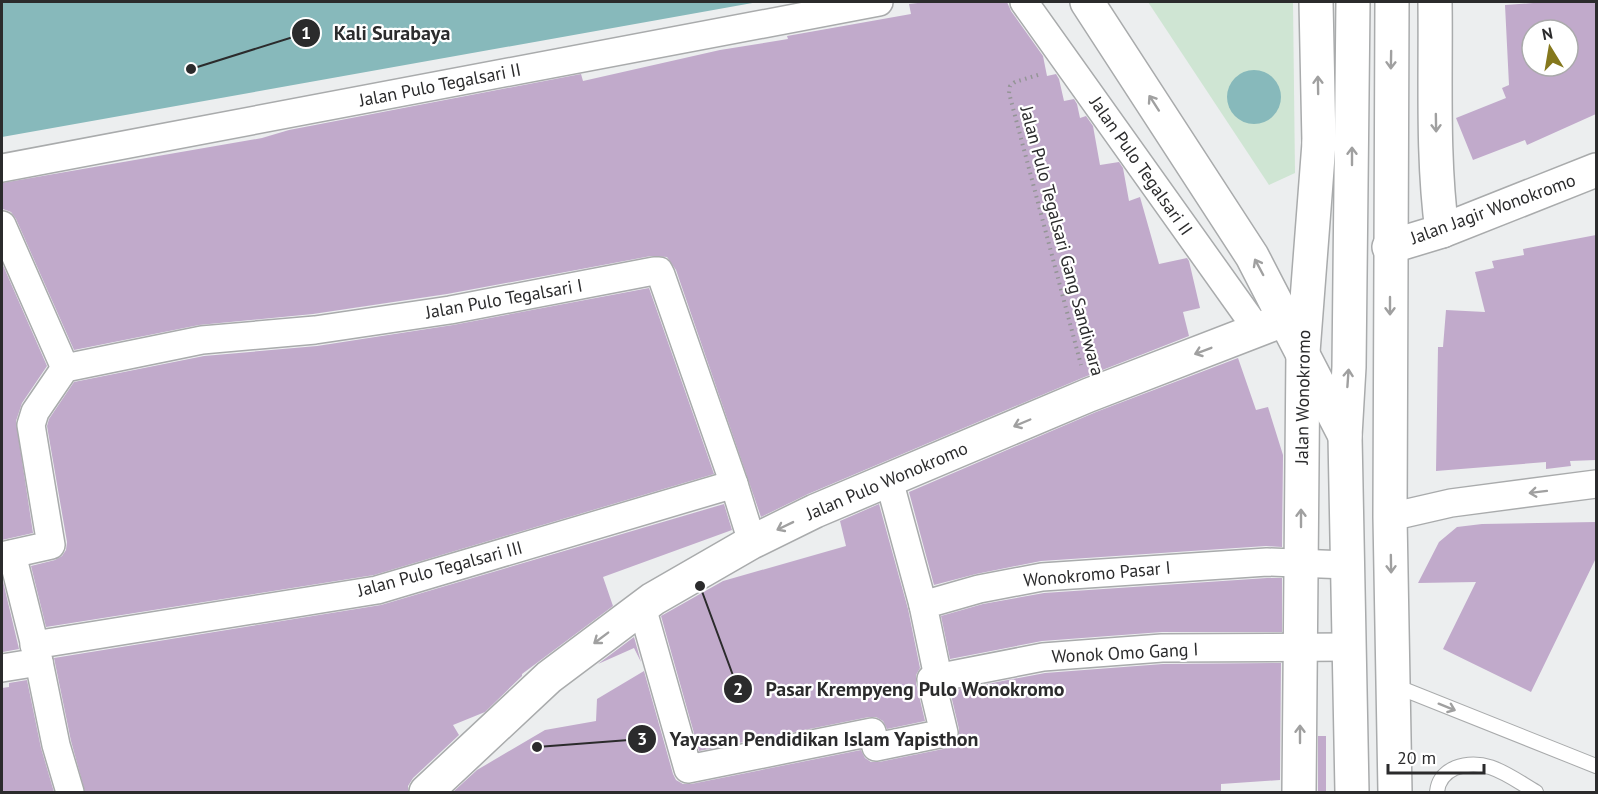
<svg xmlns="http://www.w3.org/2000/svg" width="1598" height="794" viewBox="0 0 1598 794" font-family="'PT Sans',sans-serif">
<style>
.green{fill:#cfe5d3}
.water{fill:#87b9bb}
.building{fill:#c1aacb;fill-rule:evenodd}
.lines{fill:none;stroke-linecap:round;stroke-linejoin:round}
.lane-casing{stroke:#a9abac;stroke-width:16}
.street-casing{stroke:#a9abac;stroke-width:30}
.secondary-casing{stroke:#a9abac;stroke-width:36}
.primary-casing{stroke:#a9abac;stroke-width:36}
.highway-casing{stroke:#a9abac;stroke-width:36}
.path{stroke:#949596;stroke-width:4;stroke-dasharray:1.5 4.5;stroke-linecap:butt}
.lane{stroke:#fff;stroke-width:14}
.street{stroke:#fff;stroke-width:27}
.secondary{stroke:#fff;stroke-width:33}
.primary{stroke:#fff;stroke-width:33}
.highway{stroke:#fff;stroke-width:33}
.oneway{stroke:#a0a0a0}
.labels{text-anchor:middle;stroke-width:4.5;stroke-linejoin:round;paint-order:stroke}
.street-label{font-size:18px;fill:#2b2b2c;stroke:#fff}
.leader{fill:none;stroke:#2b2b2c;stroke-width:2}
.callout-dot{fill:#2b2b2c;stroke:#fff;stroke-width:2}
.mark-label{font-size:18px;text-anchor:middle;font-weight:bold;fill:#fff}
.callout-label{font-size:20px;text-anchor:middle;font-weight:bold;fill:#2b2b2c;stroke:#fff;stroke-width:4.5;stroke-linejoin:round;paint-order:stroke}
</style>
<rect width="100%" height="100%" fill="#eceeef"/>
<polygon class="green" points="1148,2 1293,2 1295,173 1269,185"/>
<g class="water">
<polygon points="2,2 758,2 2,137"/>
<circle cx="1254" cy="97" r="27"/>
</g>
<g class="building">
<polygon points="926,2 1007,2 1011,11 1043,56 1047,76 1056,74 1059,79 1064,101 1074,99 1077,104 1080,118 1086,116 1093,126 1100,165 1119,162 1123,168 1129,201 1140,197 1159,264 1187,258 1189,261 1200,308 1183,312 1189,336 1082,378 808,494 761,517 676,270 667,257 651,256 447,294 313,314 199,325 74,350 16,219 11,212 3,209 2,183 262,138 289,130 581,74 583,81 720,50 788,39 787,36 911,14 909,4"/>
<path d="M1533 2H1596V114L1527 145 1525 140 1473 160 1456 118 1506 98 1502 88 1509 85 1505 5 1533 3ZM1532 30H1568V66H1532Z"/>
<polygon points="1596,235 1596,460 1570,461 1571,466 1546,469 1546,462 1436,471 1438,347 1443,347 1446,310 1485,312 1475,272 1494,268 1492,261 1524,255 1523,249"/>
<polygon points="2,263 47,366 22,403 16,421 33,533 2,540"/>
<polygon points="649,288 714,474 374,575 46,627 31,566 55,560 62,556 66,550 67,542 47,426 49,419 74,382 204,356 317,346 453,325"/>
<polygon points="1238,358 1256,410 1268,407 1283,455 1282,547 1266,546 1041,561 976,574 934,585 909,492 1096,412"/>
<polygon points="724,504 732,530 603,577 613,606 522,674 522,676 485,712 453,725 459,735 413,778 408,786 408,792 85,792 71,741 54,658 381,605"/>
<polygon points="879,504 908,609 920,668 916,675 916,683 925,721 887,729 883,721 876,717 869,717 699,751 661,616 723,581 846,546 840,521"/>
<polygon points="1596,522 1596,558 1531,692 1443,649 1476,582 1418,583 1439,542 1457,527 1482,524"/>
<polygon points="2,577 19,649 3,652 2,646"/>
<polygon points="1267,578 1282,578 1282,632 1162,632 1042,641 950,659 941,616 983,604 1044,593"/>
<polygon points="634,637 641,662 634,648 598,664"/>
<polygon points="1281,663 1280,780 1221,784 1221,792 453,792 477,770 545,730 596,721 597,699 644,671 673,774 676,780 683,784 691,784 861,750 865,758 871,762 879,762 948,748 955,744 959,737 959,729 950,691 1045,673 1163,664"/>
<polygon points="27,680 41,748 54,792 2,792 2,688 9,687 9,683"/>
<rect x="1318" y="736" width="8" height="56"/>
</g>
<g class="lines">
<g class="lane-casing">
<g id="lane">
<polyline points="1393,685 1596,766"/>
<path d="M1437 792C1438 781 1444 773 1455 768 1486 756 1510 777 1536 792"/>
</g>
</g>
<g class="street-casing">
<g id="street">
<polyline points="1024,2 1257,329"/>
<polyline points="2,168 879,2"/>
<polyline points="2,225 65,368"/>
<polyline points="889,480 923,605"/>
<polyline points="1390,517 1451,503 1596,484"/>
<polyline points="12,554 39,662 56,745 70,792"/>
<polyline points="2,556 51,545 31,425 35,412 65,368 202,340 315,330 450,310 654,271 659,271 661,275 734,484 752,542"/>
<polyline points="642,607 688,769 872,732 876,747 944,733 931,679 1043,657 1162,648 1349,647"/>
<polyline points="34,645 377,590 734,484"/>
<polyline points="2,668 39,662"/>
<polyline points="938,677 923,605 979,589 1042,577 1267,562 1347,565"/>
</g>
</g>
<g class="secondary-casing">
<g id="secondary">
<polyline points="1087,2 1252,256 1345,436"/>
<path d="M1389 247 1442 231C1432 155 1436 78 1435 2"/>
<polyline points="426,792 549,677 653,599 752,542 815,511 1089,395 1286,319"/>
</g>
</g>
<g class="primary-casing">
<g id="primary">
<polyline points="1316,2 1319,143"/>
<polyline points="1442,231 1596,170"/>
</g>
</g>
<g class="highway-casing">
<g id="highway">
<polyline points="1392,2 1390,517 1395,792"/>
<polyline points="1299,792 1303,352 1319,143"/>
<polyline points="1352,792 1345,436 1349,367 1353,2"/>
</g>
</g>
<polyline class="path" points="1038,75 1015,82 1010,86 1009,93 1081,365"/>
<use href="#lane" class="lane"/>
<use href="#street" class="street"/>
<use href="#secondary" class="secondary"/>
<use href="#primary" class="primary"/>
<use href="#highway" class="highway"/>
</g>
<defs><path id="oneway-shaft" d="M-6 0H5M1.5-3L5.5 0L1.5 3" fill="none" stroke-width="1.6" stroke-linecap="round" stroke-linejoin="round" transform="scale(1.5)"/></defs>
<g class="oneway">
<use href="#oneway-shaft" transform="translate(1391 60) rotate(91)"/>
<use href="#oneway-shaft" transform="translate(1318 85) rotate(-91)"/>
<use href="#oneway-shaft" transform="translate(1154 103) rotate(-123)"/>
<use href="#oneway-shaft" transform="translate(1436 123) rotate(89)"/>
<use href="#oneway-shaft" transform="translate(1352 156) rotate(-90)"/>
<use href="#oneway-shaft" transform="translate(1259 267) rotate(-118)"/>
<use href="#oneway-shaft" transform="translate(1390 306) rotate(90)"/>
<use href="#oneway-shaft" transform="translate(1203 351) rotate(159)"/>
<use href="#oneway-shaft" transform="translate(1348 378) rotate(-86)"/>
<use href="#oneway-shaft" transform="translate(1022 423) rotate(157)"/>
<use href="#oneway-shaft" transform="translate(1538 492) rotate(173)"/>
<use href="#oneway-shaft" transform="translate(1301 518) rotate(-90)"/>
<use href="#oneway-shaft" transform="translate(785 526) rotate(154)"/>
<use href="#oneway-shaft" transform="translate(1391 564) rotate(89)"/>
<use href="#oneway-shaft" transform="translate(601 638) rotate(143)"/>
<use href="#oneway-shaft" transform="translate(1447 707) rotate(22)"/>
<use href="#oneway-shaft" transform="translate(1300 734) rotate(-90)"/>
</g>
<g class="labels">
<g class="street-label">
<text transform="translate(440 85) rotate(-11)" y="6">Jalan Pulo Tegalsari II</text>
<text transform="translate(1141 166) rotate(55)" y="6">Jalan Pulo Tegalsari II</text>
<text transform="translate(1493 209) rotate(-20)" y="6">Jalan Jagir Wonokromo</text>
<text transform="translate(1062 241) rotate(75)" y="6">Jalan Pulo Tegalsari Gang Sandiwara</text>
<text transform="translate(504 299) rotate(-10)" y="6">Jalan Pulo Tegalsari I</text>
<text transform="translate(1303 397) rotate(-89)" y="6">Jalan Wonokromo</text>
<text transform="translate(887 481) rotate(-23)" y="6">Jalan Pulo Wonokromo</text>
<text transform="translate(440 569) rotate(-15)" y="6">Jalan Pulo Tegalsari III</text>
<text transform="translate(1097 574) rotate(-5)" y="6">Wonokromo Pasar I</text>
<text transform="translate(1125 653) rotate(-3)" y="6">Wonok Omo Gang I</text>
</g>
</g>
<path class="leader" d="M191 69L306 33M700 586L738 689M537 747L642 739"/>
<g class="callout-dot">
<circle cx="191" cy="69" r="6"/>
<circle cx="700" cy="586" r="6"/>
<circle cx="537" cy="747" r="6"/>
<circle cx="306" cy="33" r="15"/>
<circle cx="738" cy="689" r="15"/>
<circle cx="642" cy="739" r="15"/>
</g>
<g class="mark-label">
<text x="306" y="39">1</text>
<text x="738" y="695">2</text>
<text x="642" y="745">3</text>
</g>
<g class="callout-label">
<text x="392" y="40">Kali Surabaya</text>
<text x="915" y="696">Pasar Krempyeng Pulo Wonokromo</text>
<text x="824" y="746">Yayasan Pendidikan Islam Yapisthon</text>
</g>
<rect width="1598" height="794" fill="none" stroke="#2b2b2c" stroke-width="6"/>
<g transform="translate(1550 48) rotate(349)"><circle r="28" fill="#ffffff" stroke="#aaaaab" stroke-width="1.5"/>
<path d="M0-4.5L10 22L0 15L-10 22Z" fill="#85781d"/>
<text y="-9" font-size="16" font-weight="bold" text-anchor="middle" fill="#2b2b2c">N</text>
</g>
<path d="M1388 764v9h96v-9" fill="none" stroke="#2b2b2c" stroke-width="3"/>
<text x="1397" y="764" font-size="18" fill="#2b2b2c" stroke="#ffffff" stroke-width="4.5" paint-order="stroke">20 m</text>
</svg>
